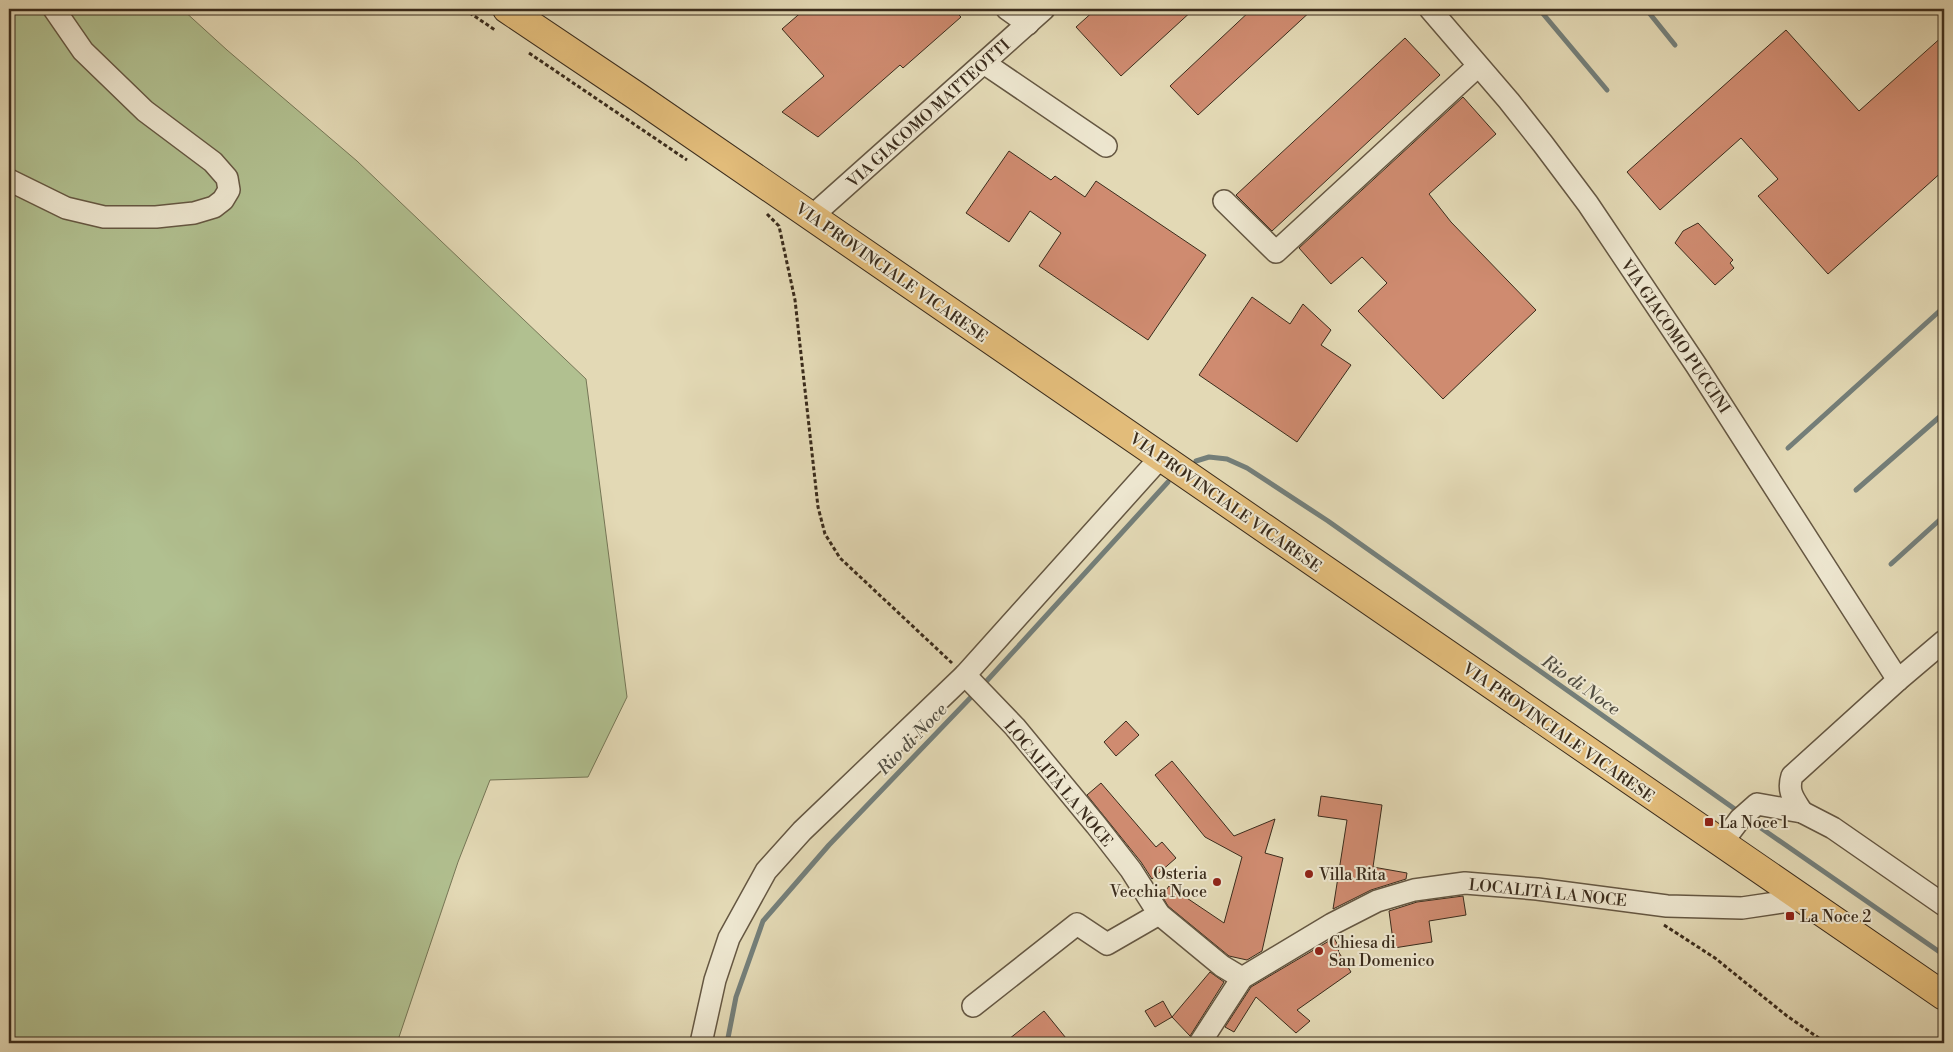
<svg xmlns="http://www.w3.org/2000/svg" width="1953" height="1052" viewBox="0 0 1953 1052" font-family="'Libre Bodoni',serif">
<style>
.green{fill:#b1c090;stroke:#767656}
.lines{fill:none;stroke-linecap:round;stroke-linejoin:round}
.stream{stroke:#747f7a;stroke-width:5}
.building{fill:#cf8b70;stroke:#3b2c1c}
.minor-casing{stroke:#655742;stroke-width:24}
.major-casing{stroke:#3b2c1c;stroke-width:30}
.path{stroke:#3b2c1c;stroke-width:3;stroke-dasharray:4 2.5;stroke-linecap:butt}
.minor{stroke:#ede6cf;stroke-width:21}
.major{stroke:#e2bc7a;stroke-width:28}
.poi-dot{fill:#8f2418;stroke:#ede6cf;stroke-width:2}
.labels{text-anchor:middle;stroke-width:4;stroke-linejoin:round;paint-order:stroke}
.street-label{font-size:16px;fill:#3b2c1c;stroke:#ede6cf}
.poi-label{font-size:16px;fill:#3b2c1c;stroke:#ede6cf;text-anchor:start}
.water-label{font-size:18px;font-style:italic;fill:#534f43;stroke:#ede6cf}
</style>
<rect width="100%" height="100%" fill="#e3d9b5"/>
<filter id="stains"><feTurbulence type="fractalNoise" baseFrequency=".004" numOctaves="4"/><feColorMatrix values="0 0 0 0 .2 0 0 0 0 .09 0 0 0 0 .02 0 0 0 .5 -.17"/></filter>
<radialGradient id="worn" r=".72"><stop offset=".6" stop-color="#630" stop-opacity="0"/><stop offset="1" stop-color="#630" stop-opacity=".3"/></radialGradient>
<polygon class="green" points="9,9 182,9 227,50 357,161 586,379 627,697 588,777 490,780 458,862 397,1043 9,1043"/>
<g class="lines">
<g class="stream">
<polyline points="1539,9 1607,90"/>
<polyline points="1646,9 1675,45"/>
<polyline points="1788,448 1944,307"/>
<polyline points="1196,461 1209,457 1227,459 1247,468 1328,521 1739,812"/>
<polyline points="1856,490 1944,413"/>
<polyline points="1891,564 1944,516"/>
<polyline points="983,685 1168,482"/>
<polyline points="1748,819 1944,955"/>
<polyline points="727,1043 736,997 763,921 829,845 975,693"/>
</g>
</g>
<g class="building">
<polygon points="805,9 953,9 961,17 903,68 900,65 818,137 782,112 824,76 782,29"/>
<polygon points="1096,9 1194,9 1121,76 1076,27"/>
<polygon points="1252,9 1313,9 1198,115 1170,86"/>
<polygon points="1786,30 1859,111 1944,35 1944,170 1828,274 1758,196 1778,179 1741,138 1660,210 1627,172"/>
<polygon points="1405,38 1440,75 1272,231 1236,195"/>
<polygon points="1463,97 1496,134 1429,194 1451,222 1536,310 1443,399 1358,311 1387,283 1362,257 1331,284 1299,248"/>
<polygon points="1009,151 1051,180 1055,176 1085,197 1096,181 1206,255 1148,340 1039,266 1061,233 1030,211 1009,242 966,213"/>
<polygon points="1698,223 1733,260 1730,263 1734,268 1715,285 1675,243 1683,231"/>
<polygon points="1252,297 1290,324 1303,304 1331,330 1321,345 1351,365 1297,442 1199,375"/>
<polygon points="1126,721 1139,735 1116,756 1104,742"/>
<polygon points="1172,761 1234,836 1275,819 1265,853 1283,858 1262,951 1247,960 1229,956 1168,906 1162,896 1169,886 1224,923 1242,857 1205,837 1155,775"/>
<polygon points="1101,783 1156,847 1162,842 1176,858 1152,879 1141,862 1087,795"/>
<polygon points="1321,796 1382,805 1373,867 1407,873 1406,879 1371,890 1333,909 1347,820 1318,816"/>
<polygon points="1463,896 1466,915 1429,921 1432,942 1394,948 1389,911 1417,902"/>
<polygon points="1334,938 1340,949 1338,951 1351,972 1297,1010 1310,1021 1296,1033 1256,997 1234,1032 1225,1027 1251,987"/>
<polygon points="1210,972 1224,982 1190,1036 1172,1017"/>
<polygon points="1163,1001 1172,1017 1155,1027 1145,1011"/>
<polygon points="1044,1011 1070,1043 1004,1043"/>
</g>
<g class="lines">
<g class="minor-casing">
<g id="minor">
<polyline points="1007,9 1028,24"/>
<polyline points="1430,9 1509,101 1543,144 1588,204 1696,365 1898,680 1944,641"/>
<polyline points="984,63 1106,146"/>
<polyline points="9,180 66,208 104,217 156,217 194,213 214,207 223,200 229,190 227,178 213,162 145,111 83,51 54,9"/>
<polyline points="1224,201 1276,252 1478,66"/>
<polyline points="811,217 1044,9"/>
<polyline points="965,675 1015,727 1096,825 1131,870 1159,914 1222,966 1242,978"/>
<path d="M1802 812C1794 799 1787 792 1792 776L1898 680"/>
<polyline points="1721,844 1740,819 1757,804 1802,812 1833,828 1944,905"/>
<polyline points="973,1006 1077,924 1107,944 1159,914"/>
<polyline points="701,1043 715,980 729,938 766,871 802,831 965,675 1160,458"/>
<polyline points="1200,1043 1242,978 1332,924 1377,901 1414,890 1465,883 1537,889 1667,906 1742,908 1803,899"/>
</g>
</g>
<g class="major-casing">
<polyline id="major" points="507,9 638,97 1944,996"/>
</g>
<g class="path">
<polyline points="464,9 495,30"/>
<polyline points="529,53 687,160"/>
<polyline points="767,214 779,226 795,300 818,507 825,534 840,558 952,663"/>
<polyline points="1664,925 1715,958 1787,1016 1826,1043"/>
</g>
<use href="#minor" class="minor"/>
<use href="#major" class="major"/>
</g>
<g class="poi-dot">
<rect x="1704" y="817" width="10" height="10" rx="2.5"/>
<circle cx="1309" cy="874" r="5"/>
<circle cx="1217" cy="882" r="5"/>
<rect x="1785" y="911" width="10" height="10" rx="2.5"/>
<circle cx="1319" cy="951" r="5"/>
</g>
<g class="labels">
<g class="street-label">
<text transform="translate(928 113) rotate(-42)" y="6">VIA GIACOMO MATTEOTTI</text>
<text transform="translate(892 272) rotate(35)" y="6">VIA PROVINCIALE VICARESE</text>
<text transform="translate(1676 336) rotate(56)" y="6">VIA GIACOMO PUCCINI</text>
<text transform="translate(1226 502) rotate(35)" y="6">VIA PROVINCIALE VICARESE</text>
<text transform="translate(1559 732) rotate(35)" y="6">VIA PROVINCIALE VICARESE</text>
<text transform="translate(1059 783) rotate(50)" y="6">LOCALITÀ LA NOCE</text>
<text transform="translate(1548 892) rotate(6)" y="6">LOCALITÀ LA NOCE</text>
</g>
<g class="poi-label">
<text x="1719" y="828">La Noce 1</text>
<text x="1207" y="879" text-anchor="end">Osteria<tspan x="1207" dy="18">Vecchia Noce</tspan></text>
<text x="1319" y="880">Villa Rita</text>
<text x="1800" y="922">La Noce 2</text>
<text x="1329" y="948">Chiesa di<tspan x="1329" dy="18">San Domenico</tspan></text>
</g>
<g class="water-label">
<text transform="translate(1581 685) rotate(35)" y="6">Rio di Noce</text>
<text transform="translate(912 739) rotate(-46)" y="6">Rio di Noce</text>
</g>
</g>
<rect width="1953" height="1052" fill="none" stroke="#e3d9b5" stroke-width="30"/>
<rect x="10" y="10" width="1933" height="1032" fill="none" stroke="#3b2c1c" stroke-width="2.5"/>
<rect x="15" y="15" width="1923" height="1022" fill="none" stroke="#3b2c1c"/>
<rect width="100%" height="100%" filter="url(#stains)"/>
<rect width="100%" height="100%" fill="url(#worn)"/>
</svg>
